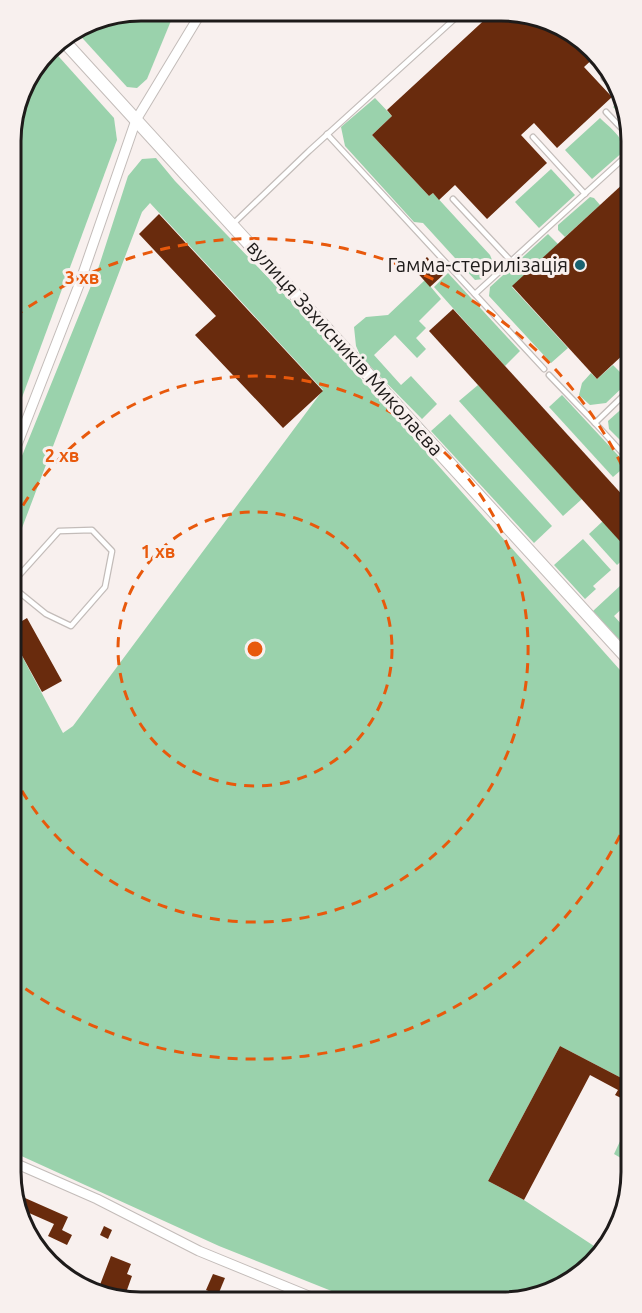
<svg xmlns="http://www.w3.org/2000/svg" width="642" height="1313" viewBox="0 0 642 1313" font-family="Ubuntu,sans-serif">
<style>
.green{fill:#9ad2ac}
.building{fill:#692b0d}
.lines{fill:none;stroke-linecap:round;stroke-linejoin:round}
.lane-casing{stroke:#c3bcb9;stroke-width:7}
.street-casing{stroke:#c3bcb9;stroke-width:11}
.secondary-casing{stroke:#c3bcb9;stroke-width:14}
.lane{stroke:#fff;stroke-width:4.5}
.street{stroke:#fff;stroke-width:9}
.secondary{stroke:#fff;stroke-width:12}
.ring{fill:none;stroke:#e8590c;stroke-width:3;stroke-dasharray:10 8}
.poi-dot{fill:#196270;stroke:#f8f0ee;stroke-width:2}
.labels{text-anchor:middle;stroke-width:6;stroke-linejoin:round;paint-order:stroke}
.poi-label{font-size:20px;fill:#1e1b1a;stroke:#f8f0ee;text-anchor:end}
.street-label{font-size:20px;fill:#1e1b1a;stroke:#f8f0ee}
.rim{fill:none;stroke:#1e1b1a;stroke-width:3}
.centre{fill:#e8590c;stroke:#f8f0ee;stroke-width:3}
.ring-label{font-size:18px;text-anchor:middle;font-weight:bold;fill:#e8590c;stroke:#f8f0ee;stroke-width:6;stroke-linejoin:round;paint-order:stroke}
</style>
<rect width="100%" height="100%" fill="#f8f0ee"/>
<g class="green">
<polygon points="141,11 175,11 147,79 137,88 127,87 75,30 91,20"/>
<polygon points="51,48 114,118 117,140 13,422 12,124 24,83"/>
<polygon points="611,79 625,99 625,119 613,107 620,100 606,83"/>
<polygon points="375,98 392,116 372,135 429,196 433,193 490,255 495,267 483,279 475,280 423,223 414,222 345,146 341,127"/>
<path d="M600 118C609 127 624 137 624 151L592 179 565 150Z"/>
<polygon points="156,158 175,181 307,318 628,679 631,1083 560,1046 488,1181 524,1200 594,1246 577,1271 543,1296 349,1298 219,1246 17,1154 14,641 63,733 73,726 323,390 150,203 142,212 14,549 13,478 99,266 128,176 142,159"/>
<polygon points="551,169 575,195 539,228 515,202"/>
<polygon points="590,197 594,198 600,205 565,237 558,230 558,225"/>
<polygon points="548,234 558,244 512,287 568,348 551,363 489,296 490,287"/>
<polygon points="448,273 520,351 505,366 434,287"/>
<polygon points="425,280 441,299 419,321 426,328 416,338 426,349 417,358 395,335 374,355 401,385 411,376 437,404 422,419 361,357 356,346 354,327 366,317 388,315"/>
<polygon points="613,365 625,377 625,385 606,403 590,405 579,395 582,383 591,373 597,379"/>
<polygon points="478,385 582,499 563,516 459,401"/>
<polygon points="562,395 627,465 613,477 549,407"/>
<polygon points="627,404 627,444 624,444 609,429 608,421"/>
<polygon points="450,414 552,526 534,543 431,431"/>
<polygon points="603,521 627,549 627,556 617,565 589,534"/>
<polygon points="583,539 611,570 593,586 596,589 585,599 554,565"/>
<polygon points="621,585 628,592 628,603 614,616 624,627 628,624 628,649 593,611"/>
<polygon points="631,1118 631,1164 614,1154"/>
</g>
<g class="building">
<polygon points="492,13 526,13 587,43 596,56 584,67 612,97 557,148 534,123 521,135 547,163 487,219 455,185 439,200 433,193 429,196 372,135 392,116 387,110"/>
<polygon points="625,182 626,352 597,379 512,286"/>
<polygon points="159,214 323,391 283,428 195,335 216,316 139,234"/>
<polygon points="427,257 443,275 430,287 414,269"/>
<polygon points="453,309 627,500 627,549 429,331"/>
<polygon points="14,607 22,621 27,618 62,681 42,692 14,641"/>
<polygon points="560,1046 631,1083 631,1103 615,1095 618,1090 590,1075 524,1200 488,1181"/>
<polygon points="25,1198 68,1217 62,1230 72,1235 67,1245 48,1236 54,1224 20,1209"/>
<polygon points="104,1226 112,1230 108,1239 100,1235"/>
<polygon points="111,1256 131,1264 127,1274 132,1276 123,1301 98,1290"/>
<polygon points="213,1274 225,1278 218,1295 206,1290"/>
</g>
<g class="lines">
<g class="lane-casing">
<g id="lane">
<polyline points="604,78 608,74"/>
<polyline points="606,112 625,132"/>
<polyline points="327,134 544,369"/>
<polyline points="533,137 585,194"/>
<polyline points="453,199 511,261"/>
<polyline points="233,224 309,151 461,13"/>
<polyline points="475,294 625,157"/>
<polyline points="549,375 595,423"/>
<polyline points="626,393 595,423 627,458"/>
<polyline points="14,581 59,531 92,530 112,551 105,587 71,626 46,614 14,588"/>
</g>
</g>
<g class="street-casing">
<g id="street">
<polyline points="13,455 79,285 136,120 202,11"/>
<polyline points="17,1164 97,1199 199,1251 316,1299"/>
</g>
</g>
<g class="secondary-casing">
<polyline id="secondary" points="62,39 628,659"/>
</g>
<use href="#lane" class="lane"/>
<use href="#street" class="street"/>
<use href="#secondary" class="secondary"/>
</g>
<g class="ring">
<circle cx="255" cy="649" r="137"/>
<path d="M14 521A273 273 0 1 1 15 779"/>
<path d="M628 819A410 410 0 0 1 17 983M14 317A410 410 0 0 1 627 476"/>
</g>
<circle class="poi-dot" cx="580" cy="265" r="6"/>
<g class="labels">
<g class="poi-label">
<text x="568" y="272">Гамма-стерилізація</text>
</g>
<g class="street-label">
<text transform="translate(345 348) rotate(48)" y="7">вулиця Захисників Миколаєва</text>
</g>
</g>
<path d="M0 0H642V1313H0ZM141 21H501A120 120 0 0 1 621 141V1172A120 120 0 0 1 501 1292H141A120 120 0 0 1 21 1172V141A120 120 0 0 1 141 21Z" fill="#f8f0ee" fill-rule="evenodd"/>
<path class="rim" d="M141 21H501A120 120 0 0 1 621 141V1172A120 120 0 0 1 501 1292H141A120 120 0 0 1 21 1172V141A120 120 0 0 1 141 21Z"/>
<circle cx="255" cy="649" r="9" class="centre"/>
<g class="ring-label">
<text x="82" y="284">3 хв</text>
<text x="62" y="462">2 хв</text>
<text x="158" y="558">1 хв</text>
</g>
</svg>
